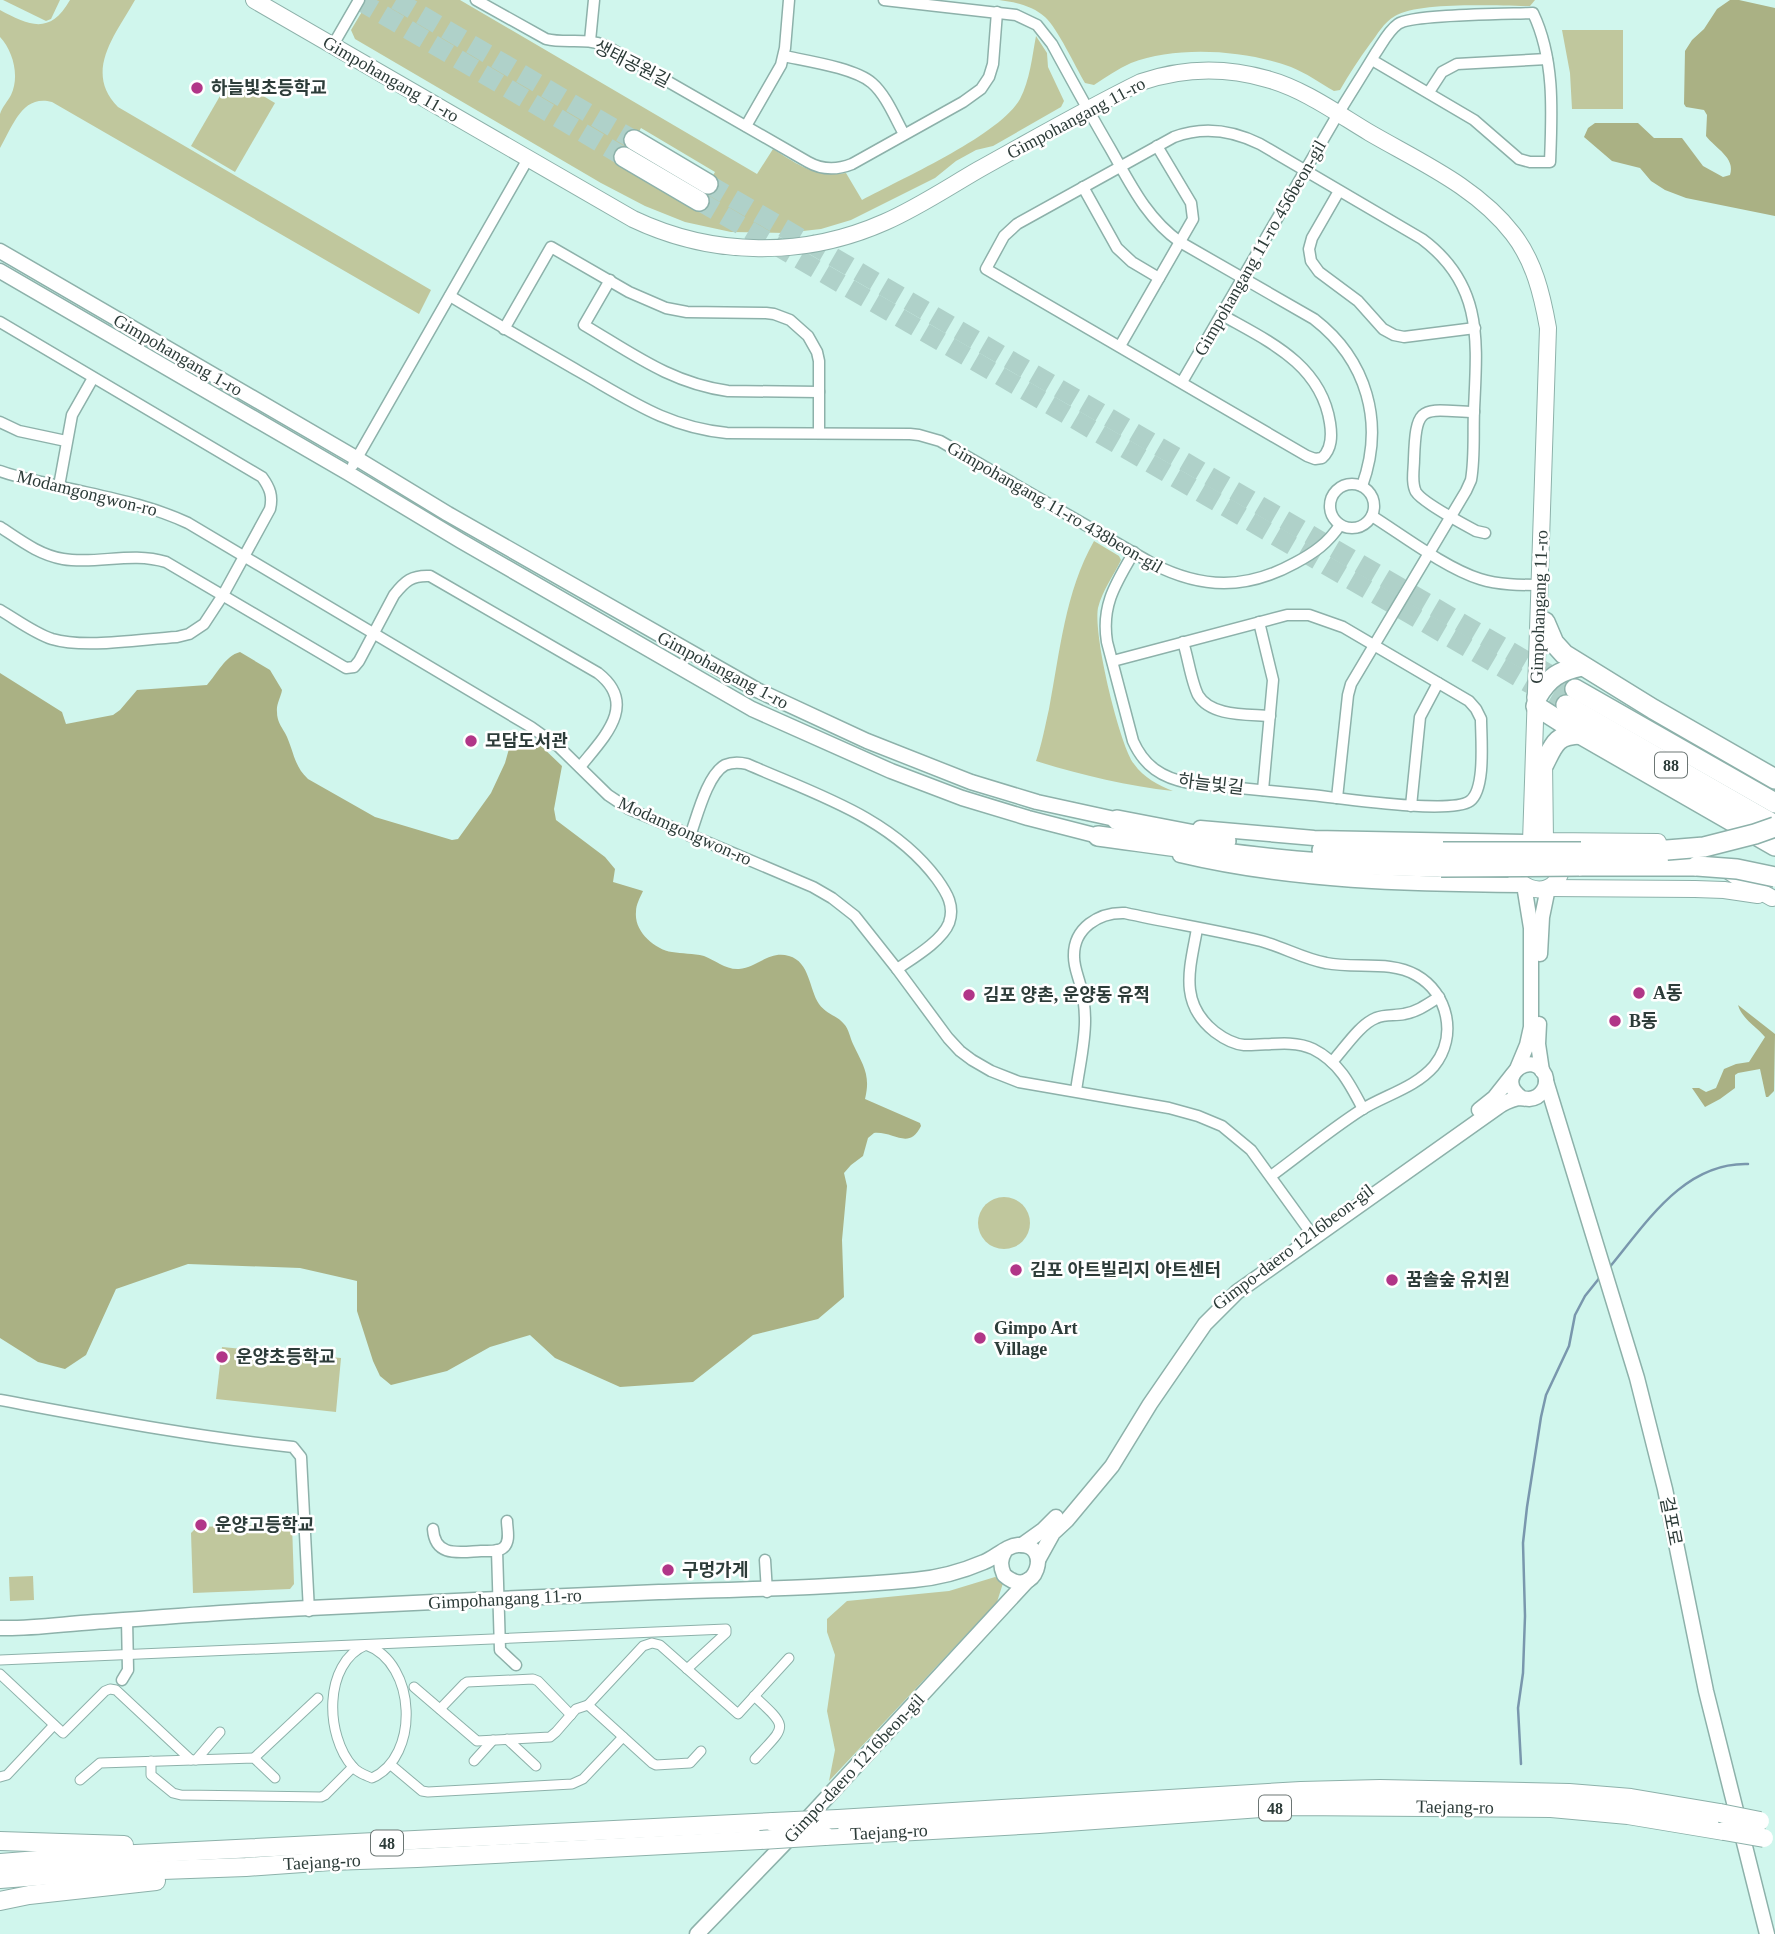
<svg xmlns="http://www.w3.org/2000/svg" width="1775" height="1934" viewBox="0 0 1775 1934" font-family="'Times New Roman','Noto Sans KR',serif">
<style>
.green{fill:#c0c79d;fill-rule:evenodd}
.forest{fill:#aab184}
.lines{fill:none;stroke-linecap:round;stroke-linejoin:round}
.stream{stroke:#7997ad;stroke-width:2.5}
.trunk-tunnel{stroke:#afd1c9;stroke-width:19;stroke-dasharray:19 10;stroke-linecap:butt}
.pedestrian-casing{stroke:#8db1aa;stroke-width:11}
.minor-casing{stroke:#8db1aa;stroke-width:13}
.tertiary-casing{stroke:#8db1aa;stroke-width:17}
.secondary-casing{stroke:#8db1aa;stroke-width:18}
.primary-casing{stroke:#8db1aa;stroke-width:20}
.trunk-casing{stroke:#8db1aa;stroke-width:22}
.pedestrian{stroke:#fff;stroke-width:9}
.minor{stroke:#fff;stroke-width:10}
.tertiary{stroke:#fff;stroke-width:14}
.secondary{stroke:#fff;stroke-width:16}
.primary{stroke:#fff;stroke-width:18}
.trunk{stroke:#fff;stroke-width:19}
.primary-bridge-casing{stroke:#8db1aa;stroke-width:20;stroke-linecap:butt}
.trunk-bridge-casing{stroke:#8db1aa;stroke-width:22;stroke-linecap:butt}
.primary-bridge{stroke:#fff;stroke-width:18}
.trunk-bridge{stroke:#fff;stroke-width:19}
.poi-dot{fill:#b13688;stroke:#fff;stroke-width:2.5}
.labels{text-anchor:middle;stroke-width:5;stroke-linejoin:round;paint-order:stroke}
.shield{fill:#fff;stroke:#6c7674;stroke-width:2}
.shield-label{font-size:16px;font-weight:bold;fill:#2d3c39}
.street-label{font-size:18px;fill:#2d3c39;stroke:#fff}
.poi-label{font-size:18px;font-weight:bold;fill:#2d3c39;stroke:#fff;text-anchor:start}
</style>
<rect width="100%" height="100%" fill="#d0f6ed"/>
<g class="green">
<polygon points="3,0 60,0 51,19 46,21"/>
<path d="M70 0H135C116 34 83 72 118 107L431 290 419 314 52 102C22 94 13 126 0 148 0 138 0 124 0 114 2 107 8 101 11 95 20 76 13 51 0 37V10C30 26 50 35 70 0Z"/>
<path d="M369 0H460L757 174 773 149C799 165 815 178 846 173L862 200C901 179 1000 135 1020 99 1030 80 1032 57 1036 36L1047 53 1048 67 1064 101 1061 107 993 146 976 150 956 161 935 178 851 220 821 229 785 233 731 232 685 222 645 206 601 183 355 39 351 30ZM641 128 715 172 695 208 621 163Z"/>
<path d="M999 0H1535L1530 6C1499 6 1420 1 1395 16 1383 23 1378 34 1370 44 1359 59 1349 74 1340 90L1334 91C1320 83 1306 73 1291 67 1246 50 1177 45 1131 63 1118 69 1106 77 1094 85L1085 83C1075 66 1058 29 1045 17 1033 6 1015 2 999 0Z"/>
<polygon points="1562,30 1623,30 1623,109 1572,109 1570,73"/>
<polygon points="231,77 275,103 235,172 191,146"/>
<path d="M1094 541 1119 556 1121 560C1114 575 1102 591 1098 608 1093 634 1119 743 1134 764 1144 778 1158 785 1173 791 1127 786 1081 775 1036 761 1042 744 1045 726 1049 709 1060 652 1065 592 1094 541Z"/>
<circle cx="1004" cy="1223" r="26"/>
<polygon points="222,1347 341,1358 336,1412 216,1399"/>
<polygon points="292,1524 294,1584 290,1589 193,1593 191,1533 197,1527"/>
<polygon points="33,1576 34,1600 10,1601 9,1577"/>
<polygon points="995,1577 1004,1580 997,1602 829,1781 835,1750 827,1711 835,1655 827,1632 827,1619 847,1601 949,1591"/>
</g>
<g class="forest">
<path d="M1730 0H1739L1775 8V216L1686 198 1665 190 1651 181 1640 168 1612 161 1584 137 1588 128 1595 123H1638L1654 138H1682L1703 166 1723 177 1730 175C1736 158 1715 148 1706 136L1707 115 1704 110 1686 107 1684 104 1685 51 1692 40 1704 29 1717 9Z"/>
<path d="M240 652 270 670 282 690C281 697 276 704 277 712 277 721 281 726 285 733 294 750 293 765 308 779L375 817 452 840 458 839 491 793 505 763 514 731 516 730 540 745 562 766 554 809 556 820 605 857 615 869 613 882 643 891C640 898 636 904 636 912 634 931 654 949 672 952 682 954 693 953 704 956 715 960 726 970 739 969 757 968 769 950 789 956 810 962 809 989 819 1004 826 1014 838 1016 844 1024 849 1029 850 1038 853 1044 863 1065 871 1075 865 1099L920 1123 921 1126C909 1151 894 1131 874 1133L868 1138 863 1156 851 1165 844 1173 847 1186 842 1240 844 1297 818 1319 753 1335 693 1382 620 1387 555 1358 530 1335 490 1347 447 1371 391 1385 380 1376 373 1361 357 1311V1281L300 1268 188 1264 116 1289 86 1355 65 1369 38 1362 0 1338V673L62 712 66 724 113 715 120 710 137 690 207 685C217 674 225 656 240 652Z"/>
<path d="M1738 1005 1775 1034 1774 1091 1768 1097H1766L1760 1069 1738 1073 1735 1075V1088L1720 1099 1705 1107 1692 1088H1699L1706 1092 1716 1088 1724 1069 1736 1064 1749 1062 1765 1037C1756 1026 1742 1019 1738 1005Z"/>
</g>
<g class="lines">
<g class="stream">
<path d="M1608 1269C1645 1225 1683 1162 1748 1164"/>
<polyline points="1521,1764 1518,1708 1523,1673 1525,1616 1523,1543 1527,1507 1541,1417 1546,1395 1569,1346 1575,1315 1585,1296 1601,1276"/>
</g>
<g class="trunk-tunnel">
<polyline points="358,0 624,157"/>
<polyline points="396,0 634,140"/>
<polyline points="708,184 1575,689"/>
<polyline points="699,201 1566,705"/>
</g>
<g class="pedestrian-casing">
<g id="pedestrian">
<path d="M366 1645C417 1663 420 1757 372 1778 365 1775 358 1773 353 1767 325 1736 323 1663 366 1645Z"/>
<polyline points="0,1660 726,1629 726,1633 687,1669"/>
<polyline points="0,1674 63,1733 105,1691 110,1689 116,1690 191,1760"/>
<polyline points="414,1687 477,1741 550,1737 556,1732 576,1709 588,1705"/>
<path d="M754 1696C790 1729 786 1725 755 1759"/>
<polyline points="440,1709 464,1684 467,1682 533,1679 538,1681 571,1715"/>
<polyline points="507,1739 536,1766"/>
<polyline points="701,1751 690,1763 656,1765 652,1763 588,1705 643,1646 652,1643 660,1645 738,1714 789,1658"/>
<polyline points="254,1758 318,1698"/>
<polyline points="196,1760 220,1732"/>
<polyline points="151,1761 151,1775 173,1793 181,1795 321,1797 325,1795 353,1767"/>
<polyline points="474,1761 493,1740"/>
<polyline points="391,1765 422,1791 428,1792 572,1784 583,1779 623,1737"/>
<polyline points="0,1777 7,1775 54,1725"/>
<polyline points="80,1780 100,1763 254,1758 275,1778"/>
</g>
</g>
<g class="minor-casing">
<g id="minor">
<path d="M476 0 546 39C566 44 586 37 606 46L808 162C822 170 837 170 852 164L963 102 981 89 989 77 993 64 997 12"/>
<path d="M884 0 1016 15 1037 25 1052 44C1071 79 1090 114 1110 148 1130 183 1146 218 1180 242L1314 319C1367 360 1385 423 1362 486"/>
<polyline points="590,41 594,0"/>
<polyline points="333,45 359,0"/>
<path d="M784 56C807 61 855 68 872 83 886 95 895 118 904 134"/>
<polyline points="1429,92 1442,72 1457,64 1547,59"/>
<polyline points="746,126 781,65 785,48 789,0"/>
<polyline points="1083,187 1117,248 1132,262 1159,278"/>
<polyline points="1339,191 1312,238 1309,249 1311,261 1319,272 1358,301 1383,329 1394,335 1404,337 1475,328"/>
<path d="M610 280 584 325C633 354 671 383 728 391L819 392"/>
<path d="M450 296C493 322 537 347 580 372 631 401 667 427 727 433L910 434 919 435 940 441 1153 564C1202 589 1246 590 1295 563 1314 553 1328 543 1340 525"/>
<path d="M1222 315C1268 341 1321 364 1330 423 1332 436 1332 449 1322 458L1315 459 1307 456 986 269 1004 236 1017 224 1174 137C1203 126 1232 130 1260 144L1422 239C1484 285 1477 342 1474 410 1473 433 1475 457 1471 480L1466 491 1351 684 1348 695 1337 798"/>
<path d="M0 322 262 477C270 488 273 496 270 509L223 595 204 624 189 634 177 637C142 639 85 649 52 639 34 633 17 620 0 610"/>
<polyline points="504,329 551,247 629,292 666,308 687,312 766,313 774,314 790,320 808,336 817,352 819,361 819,433"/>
<polyline points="1120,346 1193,219 1191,203 1157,146"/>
<path d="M1182 382 1338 114C1350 94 1363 74 1375 54 1382 44 1388 31 1398 24 1412 14 1510 14 1533 13 1555 59 1552 113 1550 162H1530L1519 159 1474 120 1372 60"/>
<path d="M1474 412C1422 410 1416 402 1414 459 1414 469 1411 483 1416 492 1422 502 1463 524 1476 531L1485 533"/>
<polyline points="0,422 19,431 66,441"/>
<polyline points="353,465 529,157"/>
<path d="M0 471C13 476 28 479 42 482 91 495 141 501 188 523L531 727 559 747 608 795 629 809 813 887 832 898 855 916 897 969 948 1038 960 1051 972 1060 991 1071 1019 1082 1169 1108 1198 1116 1222 1126 1251 1150 1314 1237"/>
<circle cx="1352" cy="506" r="22"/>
<polyline points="59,486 72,415 93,378"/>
<path d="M1372 516C1402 535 1447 569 1480 579 1499 585 1520 585 1540 585"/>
<path d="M0 527C20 540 39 555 63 559 97 565 131 551 166 562L346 668 354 667 359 661 394 595C405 581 412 575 430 576L598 673C639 705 603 738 580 767"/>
<polyline points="1259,622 1273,680 1263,790"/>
<path d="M1183 642C1188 657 1191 681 1198 695 1211 717 1248 714 1270 716"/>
<path d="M1113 661 1287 615H1309L1343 627 1469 701 1476 709 1481 719C1481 738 1486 789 1470 801 1451 815 1340 798 1311 795 1271 791 1230 787 1189 783 1162 778 1144 766 1133 741L1107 642C1101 605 1116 583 1134 552"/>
<polyline points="1411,806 1420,717 1438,683"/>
<path d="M690 836C697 817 707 775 725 765 732 762 739 762 747 764 815 794 891 817 937 879 947 893 955 906 949 923 942 941 913 958 897 969"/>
<path d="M1197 929C1190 968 1178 1003 1215 1032 1223 1038 1233 1044 1244 1045 1265 1046 1292 1039 1313 1049 1339 1062 1350 1084 1363 1109"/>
<path d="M1332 1062C1344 1049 1360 1024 1376 1018 1385 1014 1395 1016 1404 1014 1417 1012 1428 1004 1439 997"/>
<path d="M1076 1091C1079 1068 1085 1044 1085 1021 1085 1010 1084 999 1081 988 1079 978 1074 968 1074 957 1073 928 1099 912 1125 913 1170 923 1216 930 1261 941 1283 947 1304 959 1326 963 1355 969 1390 960 1416 975 1448 993 1458 1036 1434 1066 1415 1088 1385 1095 1361 1110 1330 1130 1301 1154 1271 1176"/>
<path d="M0 1400C97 1418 195 1437 293 1447L301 1457 309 1611"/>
<path d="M433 1529C435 1558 460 1552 481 1551 488 1551 498 1552 503 1548 511 1542 507 1529 507 1521"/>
<polyline points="497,1550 500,1650 516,1665"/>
<polyline points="765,1560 767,1592"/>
<polyline points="122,1680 128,1670 127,1619"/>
</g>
</g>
<g class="tertiary-casing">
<g id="tertiary">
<polyline points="0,251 356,458 448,514 757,690 867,741 971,782 1037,802 1124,821"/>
<polyline points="0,271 348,473 461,541 752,709 891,771 962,798 1028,818 1106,838"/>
<polyline points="1200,828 1314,838 1531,842"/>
<path d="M1180 855C1293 882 1410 884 1524 885L1531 928V1027L1527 1045 1517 1069"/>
<polyline points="1540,954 1542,917 1548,888"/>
<polyline points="1539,1024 1538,1044 1542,1071"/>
<polyline points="1546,1081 1637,1378 1665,1489 1706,1691 1767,1934"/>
<polyline points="1479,1110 1494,1098 1513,1074"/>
<polyline points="1022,1545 1043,1530 1056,1517"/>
<path d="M1038 1560 1053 1533 1067 1520 1112 1466 1150 1404 1205 1324 1237 1292 1498 1107C1504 1102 1511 1100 1518 1098 1522 1098 1526 1099 1529 1099 1541 1098 1549 1086 1545 1075 1533 1048 1492 1078 1522 1098"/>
<path d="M0 1628C31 1629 63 1624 94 1622 166 1617 238 1611 310 1608 426 1602 543 1597 659 1592 744 1589 829 1588 914 1580 937 1578 963 1571 984 1562 995 1558 1006 1546 1018 1545 1054 1542 1036 1603 1004 1575 1000 1566 1000 1559 1005 1551"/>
<polyline points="697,1934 783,1845 1028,1580"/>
</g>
</g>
<g class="secondary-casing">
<g id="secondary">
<path d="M254 0 633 219C713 257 804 258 885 222 917 208 947 188 978 170 1032 140 1086 109 1141 82 1182 68 1226 67 1267 79 1304 89 1338 114 1370 133 1420 162 1477 187 1513 234 1534 261 1542 294 1548 328L1531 842"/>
<polyline points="1544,761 1545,841 1658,842"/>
<path d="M1545 841C1555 850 1565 860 1560 874 1550 903 1506 887 1516 859 1519 852 1525 847 1531 842Z"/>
<polyline points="1724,868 1749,885 1772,898"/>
<polyline points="1548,888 1695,889 1724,890 1758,895"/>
</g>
</g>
<g class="primary-casing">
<g id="primary">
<polyline points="838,1819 1301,1791 1380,1789 1569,1793 1631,1798 1720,1813"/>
<polyline points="825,1836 1039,1824 1290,1806 1551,1808 1628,1815 1724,1831"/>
<polyline points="0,1841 124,1845"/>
<polyline points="0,1863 75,1857 773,1822"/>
<polyline points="0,1879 78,1873 246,1867 331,1861 417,1858 760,1840"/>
<polyline points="0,1901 29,1895 156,1881"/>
</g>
</g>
<g class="trunk-casing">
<g id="trunk">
<polyline points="634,140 708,184"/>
<polyline points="624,157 699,201"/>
<polyline points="1545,622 1554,643 1564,654 1653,709 1775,779"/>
<polyline points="1575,689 1775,803"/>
<path d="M1537 697C1549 677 1559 671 1582 666"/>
<polyline points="1566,705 1775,825"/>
<polyline points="1536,706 1580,734 1775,846"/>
<path d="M1544 764C1554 744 1556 735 1580 734"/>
<polyline points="1117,820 1226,841"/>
<path d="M1098 836C1164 845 1230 855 1296 861 1344 865 1393 866 1441 867"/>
<polyline points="1322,850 1443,852"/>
<polyline points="1581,852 1667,850"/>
<polyline points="1579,866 1697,866"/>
</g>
</g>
<use href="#pedestrian" class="pedestrian"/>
<use href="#minor" class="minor"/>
<use href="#tertiary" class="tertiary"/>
<use href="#secondary" class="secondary"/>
<use href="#primary" class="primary"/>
<use href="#trunk" class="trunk"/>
<g class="primary-bridge-casing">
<g id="primary-bridge">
<polyline points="1720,1813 1760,1821"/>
<polyline points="773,1822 838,1819"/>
<polyline points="1724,1831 1764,1838"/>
<polyline points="760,1840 825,1836"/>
</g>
</g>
<g class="trunk-bridge-casing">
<g id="trunk-bridge">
<polyline points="1667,850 1704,847 1755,834 1775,827"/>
<polyline points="1443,852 1581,852"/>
<polyline points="1697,866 1737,869 1775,877"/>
<polyline points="1441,867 1579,866"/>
</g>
</g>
<use href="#primary-bridge" class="primary-bridge"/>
<use href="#trunk-bridge" class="trunk-bridge"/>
</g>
<g class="poi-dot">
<circle cx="197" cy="88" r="7"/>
<circle cx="471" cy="741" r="7"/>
<circle cx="1639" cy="993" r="7"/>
<circle cx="969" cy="995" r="7"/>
<circle cx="1615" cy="1021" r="7"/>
<circle cx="1016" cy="1270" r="7"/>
<circle cx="1392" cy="1280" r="7"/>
<circle cx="980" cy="1338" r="7"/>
<circle cx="222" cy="1357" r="7"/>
<circle cx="201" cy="1525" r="7"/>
<circle cx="668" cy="1570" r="7"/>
</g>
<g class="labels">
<g class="shield">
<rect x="1655" y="752.5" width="32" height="25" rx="5"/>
<rect x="1259" y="1795.5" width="32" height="25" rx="5"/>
<rect x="371" y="1830.5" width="32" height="25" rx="5"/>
</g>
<g class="shield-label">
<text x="1671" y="771">88</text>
<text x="1275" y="1814">48</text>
<text x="387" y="1849">48</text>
</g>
<g class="street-label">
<text transform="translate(632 64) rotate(27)" y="6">생태공원길</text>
<text transform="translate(391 79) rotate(30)" y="6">Gimpohangang 11-ro</text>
<text transform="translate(1076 118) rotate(-28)" y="6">Gimpohangang 11-ro</text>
<text transform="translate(1260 248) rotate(-60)" y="6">Gimpohangang 11-ro 456beon-gil</text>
<text transform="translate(178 355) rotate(30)" y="6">Gimpohangang 1-ro</text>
<text transform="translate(87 493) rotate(14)" y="6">Modamgongwon-ro</text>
<text transform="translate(1055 507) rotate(30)" y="6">Gimpohangang 11-ro 438beon-gil</text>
<text transform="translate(1539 607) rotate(-88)" y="6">Gimpohangang 11-ro</text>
<text transform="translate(723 670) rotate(28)" y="6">Gimpohangang 1-ro</text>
<text transform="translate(1211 784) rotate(7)" y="6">하늘빛길</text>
<text transform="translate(685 831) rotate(24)" y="6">Modamgongwon-ro</text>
<text transform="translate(1293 1247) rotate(-37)" y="6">Gimpo-daero 1216beon-gil</text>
<text transform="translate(1671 1521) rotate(79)" y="6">걸포로</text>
<text transform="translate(505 1599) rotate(-3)" y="6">Gimpohangang 11-ro</text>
<text transform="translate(854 1768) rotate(-47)" y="6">Gimpo-daero 1216beon-gil</text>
<text transform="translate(1455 1807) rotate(1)" y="6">Taejang-ro</text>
<text transform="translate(889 1832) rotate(-3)" y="6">Taejang-ro</text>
<text transform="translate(322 1862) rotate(-3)" y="6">Taejang-ro</text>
</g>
<g class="poi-label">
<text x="211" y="94">하늘빛초등학교</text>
<text x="485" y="747">모담도서관</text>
<text x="1653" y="999">A동</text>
<text x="983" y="1001">김포 양촌, 운양동 유적</text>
<text x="1629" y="1027">B동</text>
<text x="1030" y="1276">김포 아트빌리지 아트센터</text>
<text x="1406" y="1286">꿈솔숲 유치원</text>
<text x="994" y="1334">Gimpo Art<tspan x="994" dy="21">Village</tspan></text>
<text x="236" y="1363">운양초등학교</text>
<text x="215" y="1531">운양고등학교</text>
<text x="682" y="1576">구멍가게</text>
</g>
</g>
</svg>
